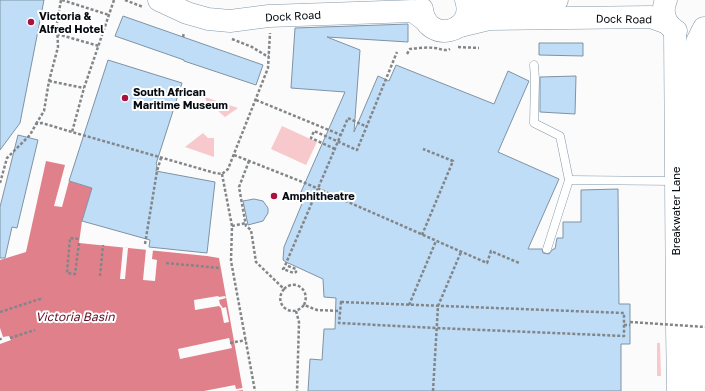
<svg xmlns="http://www.w3.org/2000/svg" width="705" height="391" viewBox="0 0 705 391" font-family="'Golos Text',sans-serif">
<style>
.green{fill:#f7c9cc}
.water{fill:#e0808b}
.pier{fill:#fbfbfb}
.building{fill:#bfddf7;stroke:#7f93a5}
.lines{fill:none;stroke-linecap:round;stroke-linejoin:round}
.lane-casing{stroke:#8398aa;stroke-width:9}
.secondary-casing{stroke:#8398aa;stroke-width:23}
.path{stroke:#838689;stroke-width:2.5;stroke-dasharray:3 2;stroke-linecap:butt}
.lane{stroke:#fff;stroke-width:8}
.secondary{stroke:#fff;stroke-width:22}
.path-bridge{stroke:#838689;stroke-width:2.5;stroke-dasharray:3 2;stroke-linecap:butt}
.poi-dot{fill:#a9123e;stroke:#fff;stroke-width:1.5}
.labels{text-anchor:middle;stroke-width:4;stroke-linejoin:round;paint-order:stroke}
.poi-label{font-size:11px;font-weight:bold;fill:#060c12;stroke:#fff;text-anchor:start}
.street-label{font-size:11px;fill:#060c12;stroke:#fff}
.water-label{font-size:12px;font-style:italic;fill:#671026;stroke:#fff}
</style>
<rect width="100%" height="100%" fill="#fbfbfb"/>
<g class="green">
<polygon points="205,97 238,108 225,117 217,110 209,110"/>
<polygon points="282,126 317,142 306,165 271,149"/>
<polygon points="203,133 208,138 214,138 214,157 185,147"/>
<polygon points="657,343 660,343 661,376 657,376"/>
</g>
<polygon class="water" points="46,161 65,165 54,206 62,207 69,181 92,188 82,221 79,243 207,256 219,258 243,391 0,391 0,260 26,252"/>
<g class="pier">
<polygon points="123,247 128,248 125,279 120,279"/>
<polygon points="146,249 153,250 152,259 157,260 155,281 143,280"/>
<polygon points="218,296 219,297 225,296 226,298 219,300 220,304 223,308 226,307 229,322 224,323 221,308 219,306 195,310 194,300"/>
<polygon points="0,328 3,337 9,336 11,340 0,344"/>
<polygon points="229,338 232,348 180,359 178,349"/>
<polygon points="235,385 236,389 243,388 243,390 236,391 204,391"/>
</g>
<g class="building">
<polygon points="0,0 44,0 20,123 0,150"/>
<polygon points="123,16 263,65 256,85 184,61 184,60 115,36"/>
<polygon points="408,24 408,42 327,37 360,50 354,132 378,76 389,81 396,65 494,104 508,71 529,81 498,152 559,179 528,249 542,249 543,253 549,254 553,249 555,249 557,238 563,238 563,222 581,222 581,190 618,189 619,304 630,304 630,344 621,344 621,391 308,391 310,359 322,360 324,329 335,329 336,298 324,297 323,279 286,262 283,260 284,247 306,194 301,192 345,92 291,88 295,28"/>
<polygon points="539,43 583,43 583,56 539,55"/>
<polygon points="108,60 182,83 156,164 157,165 156,171 215,182 207,253 149,247 150,240 82,221 92,188 69,181"/>
<polygon points="576,76 575,114 540,112 540,77"/>
<polygon points="18,135 38,140 17,228 12,227 5,258 0,258 0,207"/>
<polygon points="254,199 263,201 268,208 268,213 263,221 248,225 243,201"/>
</g>
<g class="lines">
<g class="lane-casing">
<g id="lane">
<polyline points="534,65 535,79 534,123 560,136 569,180 547,249"/>
<polyline points="569,180 675,181"/>
</g>
</g>
<g class="secondary-casing">
<g id="secondary">
<polyline points="159,0 187,13 208,19 230,21 269,16 413,11 426,21"/>
<polyline points="479,0 492,1 557,0"/>
<path d="M666 0C661 12 665 24 676 31"/>
<path d="M422 9C426 45 477 33 466 0"/>
<polyline points="460,26 489,19 651,17 667,23"/>
<polyline points="675,31 677,327 678,391"/>
<polyline points="698,391 694,112 697,42 704,28"/>
</g>
</g>
<g class="path">
<polyline points="62,0 109,15"/>
<polyline points="114,0 84,88 72,132 215,173 222,174 228,169 268,68 270,33"/>
<polyline points="125,0 143,7"/>
<polyline points="57,34 99,46"/>
<polyline points="183,37 184,33"/>
<polyline points="232,39 252,47 265,55 269,56"/>
<polyline points="458,47 479,48"/>
<path d="M407 54 410 49C417 48 426 47 434 48 440 48 444 52 450 49"/>
<polyline points="49,81 84,88"/>
<polyline points="256,100 341,135"/>
<polyline points="36,124 44,111 49,81 58,47 57,23 61,0"/>
<polyline points="335,149 311,138 314,131 357,150 397,52"/>
<polyline points="234,155 305,183 487,263 491,251 519,263"/>
<path d="M249 161 239 187 246 226 251 230 256 262 284 289C272 304 292 320 304 305L317 310 340 311"/>
<polyline points="222,174 232,226 231,261 255,391"/>
<polyline points="0,183 7,158 30,135 36,124 42,123 72,132"/>
<polyline points="232,226 246,223"/>
<polyline points="422,235 453,161 423,149"/>
<polyline points="79,243 75,274 67,273 70,238 79,239"/>
<polyline points="145,244 157,171 161,158"/>
<polyline points="166,263 220,268"/>
<polyline points="288,266 296,269 296,272 294,273 283,269 284,268 348,118 367,127"/>
<polyline points="100,276 103,245"/>
<path d="M284 289C295 278 311 290 304 305"/>
<polygon points="341,302 624,313 624,336 436,328 339,323"/>
<polyline points="409,305 436,241"/>
<polyline points="296,311 299,322 297,391"/>
<polyline points="0,312 43,298"/>
<polyline points="624,325 630,325"/>
<polyline points="0,338 1,340"/>
<polyline points="10,338 35,330"/>
<polyline points="230,343 246,340"/>
<polyline points="433,391 438,306 461,252"/>
</g>
<use href="#lane" class="lane"/>
<use href="#secondary" class="secondary"/>
<polyline class="path-bridge" points="630,322 705,327"/>
</g>
<g class="poi-dot">
<circle cx="31" cy="22" r="4"/>
<circle cx="125" cy="98" r="4"/>
<circle cx="274" cy="196" r="4"/>
</g>
<g class="labels">
<g class="poi-label">
<text x="39" y="20">Victoria &amp;<tspan x="39" dy="13">Alfred Hotel</tspan></text>
<text x="133" y="96">South African<tspan x="133" dy="13">Maritime Museum</tspan></text>
<text x="282" y="200">Amphitheatre</text>
</g>
<g class="street-label">
<text transform="translate(293 16) rotate(-3)" y="4">Dock Road</text>
<text transform="translate(624 19) rotate(1)" y="4">Dock Road</text>
<text transform="translate(676 211) rotate(-90)" y="4">Breakwater Lane</text>
</g>
<g class="water-label">
<text x="75" y="321">Victoria Basin</text>
</g>
</g>
</svg>
